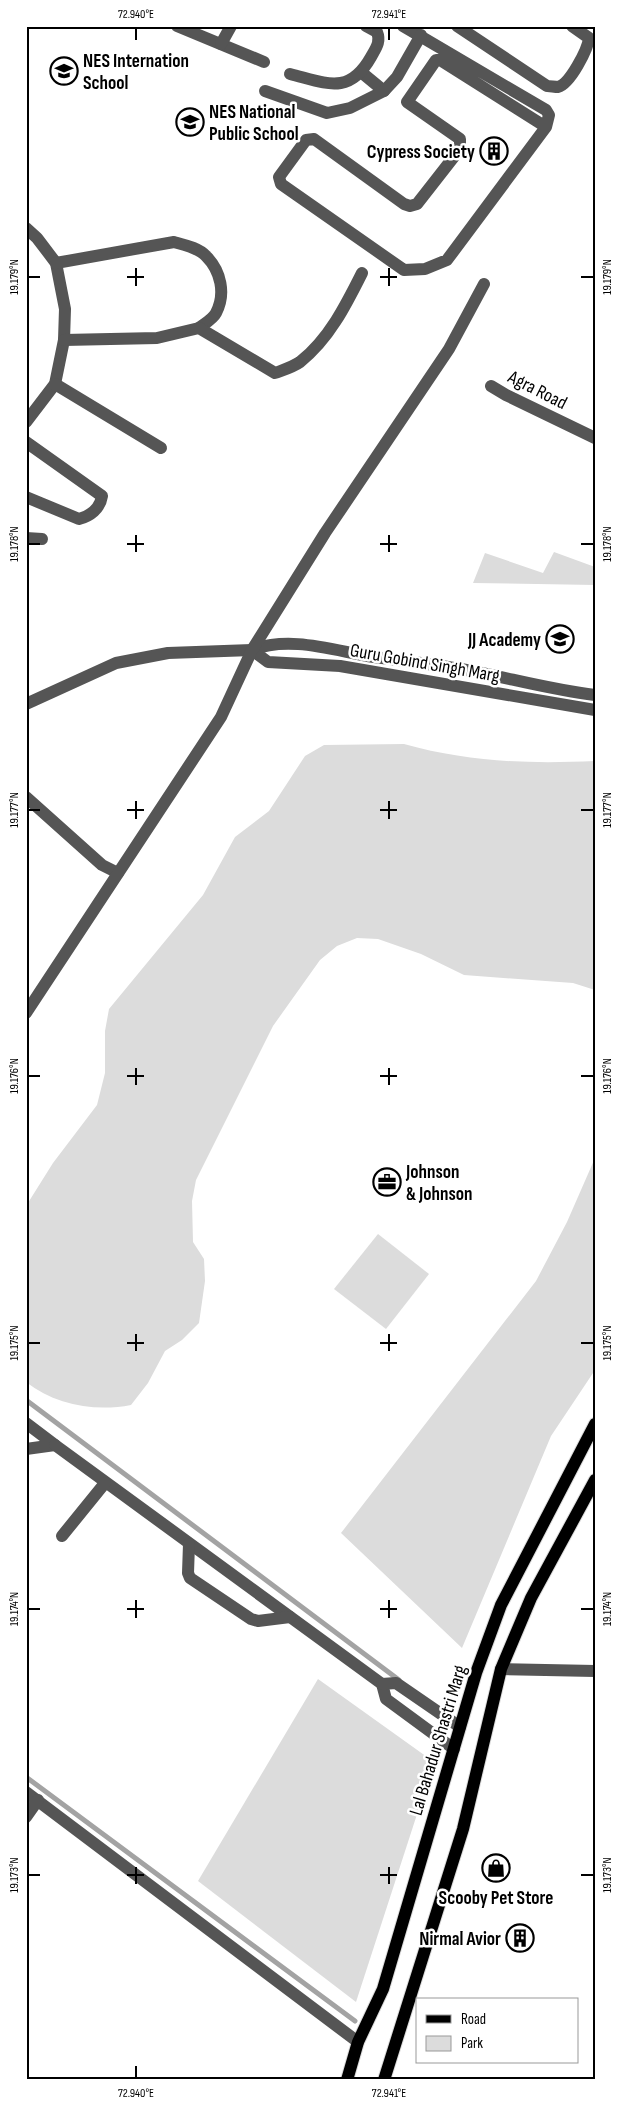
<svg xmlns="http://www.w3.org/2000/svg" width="621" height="2106" viewBox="0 0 621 2106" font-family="'Sofia Sans Condensed',sans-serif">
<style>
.green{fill:#dcdcdc}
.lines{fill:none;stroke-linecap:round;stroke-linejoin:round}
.stream{stroke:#a3a3a3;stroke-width:5}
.major-casing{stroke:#dbdbdb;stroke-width:14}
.minor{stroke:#555;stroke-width:12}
.major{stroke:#000;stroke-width:12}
.ticks{fill:none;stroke:#000;stroke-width:2}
.labels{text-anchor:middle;stroke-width:5;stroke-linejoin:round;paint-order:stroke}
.poi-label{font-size:19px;font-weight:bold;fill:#000;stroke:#fff;text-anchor:start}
.street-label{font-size:19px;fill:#000;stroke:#fff}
.neatline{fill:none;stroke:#000;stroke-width:2}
.ticks-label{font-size:12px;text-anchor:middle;fill:#000}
</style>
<rect width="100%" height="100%" fill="#fff"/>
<g class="green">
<polygon points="554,552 595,567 595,585 473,583 485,553 543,573"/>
<path d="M404 744C468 762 528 764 595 761V990L573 983 464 975 421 954 378 939 357 938 337 946 320 960 273 1026 196 1180 192 1201 193 1242 204 1259 205 1281 199 1323 182 1340 165 1351 148 1383 131 1405C95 1412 55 1405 26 1382V1206L53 1163 97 1105 105 1073V1031L109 1009 203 895 235 837 269 811 305 756 324 745Z"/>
<polygon points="595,1158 595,1370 551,1436 462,1648 341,1533 536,1281 567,1222"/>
<polygon points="378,1234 429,1274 386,1329 334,1289"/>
<polygon points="318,1679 434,1762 356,2002 198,1881"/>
</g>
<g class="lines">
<g class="stream">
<polyline points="26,1400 399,1680"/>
<polyline points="26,1777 355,2021"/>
</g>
<g class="major-casing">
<g id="major">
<polyline points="347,2080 358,2042 383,1989 476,1673 501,1605 595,1424"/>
<polyline points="384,2080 463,1829 501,1669 531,1598 595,1480"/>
</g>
</g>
<g class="minor">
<polyline points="177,26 264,62"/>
<polyline points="403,26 546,110 549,115 546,127 447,260 425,269 404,270 281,184 279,177 306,140 314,139 404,204 410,206 417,204 460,149 460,139 407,102 436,60 440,60 546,127"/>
<path d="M457 26 547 86C550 86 555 87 558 87 570 84 588 49 589 38L572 26"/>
<polyline points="221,44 231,26"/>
<polyline points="361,72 384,91"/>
<path d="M290 74C326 83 349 96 371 57 376 48 381 42 377 32L366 26"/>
<polyline points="265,91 327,113 350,108 384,91 397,77 421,35"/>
<polyline points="26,228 37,238 56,263 65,309 64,340 55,384 26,422"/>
<path d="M56 263 174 242C185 245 199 248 206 256 221 271 226 294 216 313 213 319 204 324 199 328"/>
<path d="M64 340 157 338 199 328 275 373C283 370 293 367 300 362 329 339 346 305 362 273"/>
<polyline points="55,384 161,448"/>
<polyline points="491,386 506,395 595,438"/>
<path d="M26 442 102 496C100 509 90 516 79 519L26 497"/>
<polyline points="26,538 42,539"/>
<path d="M595 695C553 690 513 679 472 671 440 665 407 661 374 657 335 651 290 635 252 650L268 662 340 666 595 710"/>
<polyline points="26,704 116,663 168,653 252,650"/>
<polyline points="26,797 102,865 118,873"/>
<polyline points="26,1013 221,717 252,650 325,533 449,349 484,284"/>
<polyline points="26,1423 55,1445 26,1449"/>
<polyline points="55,1445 382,1684 386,1699 454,1749"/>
<polyline points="62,1536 105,1483"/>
<polyline points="189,1544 188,1573 190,1578 251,1619 258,1621 290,1617"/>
<polyline points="501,1669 595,1671"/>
<polyline points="382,1684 396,1683 460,1727"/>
<polyline points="26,1792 358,2042"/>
<polyline points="26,1817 38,1800"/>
</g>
<use href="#major" class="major"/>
</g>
<path class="ticks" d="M136 28V40M389 28V40M136 268V286M389 268V286M28 277H40M127 277H144M380 277H397M581 277H594M136 535V552M389 535V552M28 544H40M127 544H144M380 544H397M581 544H594M136 801V819M389 801V819M28 810H40M127 810H144M380 810H397M581 810H594M136 1068V1085M389 1068V1085M28 1076H40M127 1076H144M380 1076H397M581 1076H594M136 1334V1351M389 1334V1351M28 1343H40M127 1343H144M380 1343H397M581 1343H594M136 1600V1618M389 1600V1618M28 1609H40M127 1609H144M380 1609H397M581 1609H594M136 1867V1884M389 1867V1884M28 1875H40M127 1875H144M380 1875H397M581 1875H594M136 2066V2078M389 2066V2078"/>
<defs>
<g id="school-ring" transform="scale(1.4375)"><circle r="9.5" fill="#fff" stroke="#000" stroke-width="1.5"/><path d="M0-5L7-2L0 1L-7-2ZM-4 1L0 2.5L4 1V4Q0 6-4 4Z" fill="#000"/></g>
<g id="building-ring" transform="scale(1.4375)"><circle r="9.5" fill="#fff" stroke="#000" stroke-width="1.5"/><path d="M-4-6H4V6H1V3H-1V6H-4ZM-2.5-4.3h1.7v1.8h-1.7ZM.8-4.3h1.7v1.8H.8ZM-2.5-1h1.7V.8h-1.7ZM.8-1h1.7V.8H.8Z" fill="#000"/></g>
<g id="university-ring" transform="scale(1.4375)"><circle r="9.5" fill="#fff" stroke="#000" stroke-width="1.5"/><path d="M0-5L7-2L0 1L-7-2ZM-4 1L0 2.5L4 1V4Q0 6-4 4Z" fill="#000"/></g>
<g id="office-ring" transform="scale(1.4375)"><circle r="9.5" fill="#fff" stroke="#000" stroke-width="1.5"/><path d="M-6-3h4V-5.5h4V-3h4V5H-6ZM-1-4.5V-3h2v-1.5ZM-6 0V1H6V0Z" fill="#000"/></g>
<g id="shop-ring" transform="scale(1.4375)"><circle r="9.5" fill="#fff" stroke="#000" stroke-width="1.5"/><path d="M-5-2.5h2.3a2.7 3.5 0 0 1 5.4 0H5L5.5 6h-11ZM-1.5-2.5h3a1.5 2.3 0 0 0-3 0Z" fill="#000"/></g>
</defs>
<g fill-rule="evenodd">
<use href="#school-ring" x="64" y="71"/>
<use href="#school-ring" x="190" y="122"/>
<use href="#building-ring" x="494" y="151"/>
<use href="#university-ring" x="560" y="639"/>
<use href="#office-ring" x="387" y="1182"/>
<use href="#shop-ring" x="496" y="1868"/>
<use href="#building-ring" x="520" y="1938"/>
</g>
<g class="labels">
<g class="poi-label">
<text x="83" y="67">NES Internation<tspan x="83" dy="22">School</tspan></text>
<text x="209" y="118">NES National<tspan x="209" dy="22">Public School</tspan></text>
<text x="475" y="158" text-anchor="end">Cypress Society</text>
<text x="541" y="646" text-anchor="end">JJ Academy</text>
<text x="406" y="1178">Johnson<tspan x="406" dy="22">&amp; Johnson</tspan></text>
<text x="496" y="1904" text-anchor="middle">Scooby Pet Store</text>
<text x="501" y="1945" text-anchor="end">Nirmal Avior</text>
</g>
<g class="street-label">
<text transform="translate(538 389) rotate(27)" y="7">Agra Road</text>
<text transform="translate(425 662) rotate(10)" y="7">Guru Gobind Singh Marg</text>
<text transform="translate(437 1740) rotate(-73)" y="7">Lal Bahadur Shastri Marg</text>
</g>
</g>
<rect width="621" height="2106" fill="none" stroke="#ffffff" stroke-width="55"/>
<rect x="416" y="1998" width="162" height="65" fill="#ffffff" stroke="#999999"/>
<rect x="426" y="2015" width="25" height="8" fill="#000000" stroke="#999999"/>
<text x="461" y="2024" font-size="15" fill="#000000">Road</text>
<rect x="426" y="2036" width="25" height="15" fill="#dcdcdc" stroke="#999999"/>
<text x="461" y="2048" font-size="15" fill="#000000">Park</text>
<rect x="28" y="28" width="566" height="2050" class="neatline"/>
<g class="ticks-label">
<text x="136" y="18">72.940°E</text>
<text x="389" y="18">72.941°E</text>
<text transform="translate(14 277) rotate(-90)" y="4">19.179°N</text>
<text transform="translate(607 277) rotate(-90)" y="4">19.179°N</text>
<text transform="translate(14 544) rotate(-90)" y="4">19.178°N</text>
<text transform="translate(607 544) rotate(-90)" y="4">19.178°N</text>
<text transform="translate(14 810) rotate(-90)" y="4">19.177°N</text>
<text transform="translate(607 810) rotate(-90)" y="4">19.177°N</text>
<text transform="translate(14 1076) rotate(-90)" y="4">19.176°N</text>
<text transform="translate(607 1076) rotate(-90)" y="4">19.176°N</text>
<text transform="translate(14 1343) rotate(-90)" y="4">19.175°N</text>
<text transform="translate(607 1343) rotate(-90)" y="4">19.175°N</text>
<text transform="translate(14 1609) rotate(-90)" y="4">19.174°N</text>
<text transform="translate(607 1609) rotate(-90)" y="4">19.174°N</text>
<text transform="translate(14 1875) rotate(-90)" y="4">19.173°N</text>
<text transform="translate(607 1875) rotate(-90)" y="4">19.173°N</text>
<text x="136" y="2097">72.940°E</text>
<text x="389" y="2097">72.941°E</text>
</g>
</svg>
